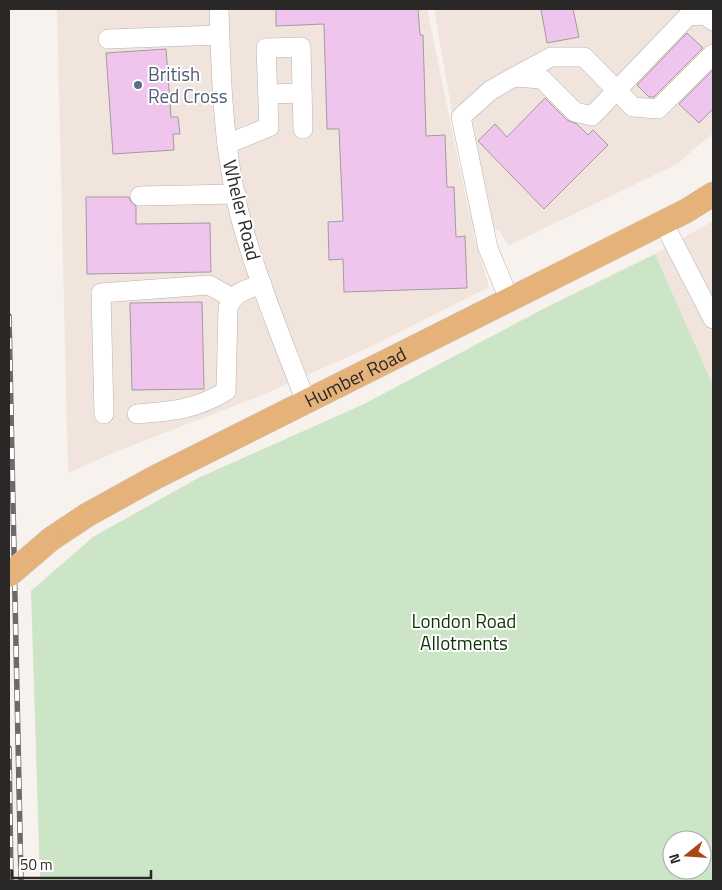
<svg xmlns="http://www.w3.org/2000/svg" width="722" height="890" viewBox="0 0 722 890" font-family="'Titillium Web',sans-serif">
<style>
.built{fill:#f1e4dd}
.green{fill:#cde5c7;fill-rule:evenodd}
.building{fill:#f0c5ed;stroke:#9f9b9f}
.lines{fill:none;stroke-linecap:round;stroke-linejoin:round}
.minor-casing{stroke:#b8b2b0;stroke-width:20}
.major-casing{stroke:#d0d0cf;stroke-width:25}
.minor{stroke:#fff;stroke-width:19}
.major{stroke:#e5b27a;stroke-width:24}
.rail-casing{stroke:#6d6968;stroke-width:5.5}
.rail{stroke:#fff;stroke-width:4;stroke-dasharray:11;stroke-linecap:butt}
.major-bridge-casing{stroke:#d0d0cf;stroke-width:25;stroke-linecap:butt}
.major-bridge{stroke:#e5b27a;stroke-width:24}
.service-dot{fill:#5c6f8a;stroke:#fff;stroke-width:2}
.labels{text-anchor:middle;stroke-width:4;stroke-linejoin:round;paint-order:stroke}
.service-label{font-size:19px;fill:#4e5e75;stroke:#fff;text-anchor:start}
.street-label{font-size:19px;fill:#2a2827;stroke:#fff}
.park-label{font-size:19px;fill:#0f3206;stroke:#fff}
</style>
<rect width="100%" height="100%" fill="#f8f2ef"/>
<g class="built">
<polygon points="57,9 427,9 473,232 434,9 713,9 713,133 677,164 508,246 499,230 488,228 473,233 489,287 368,348 260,396 120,450 68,473"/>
<polygon points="713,221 713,385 655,254"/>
</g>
<path class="green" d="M655 254 713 385V881H40L31 591 93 537 198 478 364 404 545 308ZM672 840H702V870H672Z"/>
<g class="building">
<polygon points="276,9 418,9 420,35 423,35 426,136 445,135 447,187 454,187 456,237 465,236 467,288 344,292 343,259 329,260 328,222 343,221 339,129 327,129 324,24 276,26"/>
<polygon points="541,9 573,9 579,37 547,43"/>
<polygon points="687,33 703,48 654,97 649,97 637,85"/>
<polygon points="166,49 171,117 178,117 180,134 173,134 174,150 113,154 106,53"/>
<polygon points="713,70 713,109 699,123 679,104"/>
<polygon points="545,98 567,120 577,124 588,135 593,130 608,145 544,209 478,141 495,124 507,137"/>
<polygon points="86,197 129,197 131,202 136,206 136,224 210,223 211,272 87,274"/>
<polygon points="202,302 204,389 132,390 130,303"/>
</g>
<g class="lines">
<g class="minor-casing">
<g id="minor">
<path d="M219 9C221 78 223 149 240 216 257 280 283 341 306 402"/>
<polyline points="713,21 705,15 688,16 592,116 575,112 542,79 514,77 551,57 584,57 633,107 658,109 713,54"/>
<polyline points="108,39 219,35"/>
<polyline points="268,94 302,93"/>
<polyline points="227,144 269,127 266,48 301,47 303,129"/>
<polyline points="140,196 236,194"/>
<polyline points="663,222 713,319"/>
<polyline points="509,299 488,248 461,117 491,90 514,77"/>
<polyline points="104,414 101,293 209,285 232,298"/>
<path d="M137 414C172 411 195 410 226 391L228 308C234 291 246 290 262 284"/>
</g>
</g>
<g class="major-casing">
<g id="major">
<path id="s1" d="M51 539 87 515 154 478 686 211 713 194"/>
</g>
</g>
<use href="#minor" class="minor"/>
<use href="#major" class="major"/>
<g class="rail-casing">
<g id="rail">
<polyline points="9,316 21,881"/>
<polyline points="9,748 11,881"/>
</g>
</g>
<use href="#rail" class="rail"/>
<g class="major-bridge-casing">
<polyline id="major-bridge" points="9,575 51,539"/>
</g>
<use href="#major-bridge" class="major-bridge"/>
</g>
<circle class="service-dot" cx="138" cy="85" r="5"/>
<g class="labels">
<g class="service-label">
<text x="148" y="81">British<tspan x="148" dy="22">Red Cross</tspan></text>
</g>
<g class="street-label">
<text transform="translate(242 210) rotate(76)" y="7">Wheler Road</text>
<text dy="7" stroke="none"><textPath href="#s1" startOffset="345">Humber Road</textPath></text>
</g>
<g class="park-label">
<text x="464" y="628">London Road<tspan x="464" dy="22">Allotments</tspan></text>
</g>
</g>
<rect width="722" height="890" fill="none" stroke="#2a2827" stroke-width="20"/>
<g transform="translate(687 855) rotate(253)"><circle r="24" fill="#ffffff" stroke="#aaa9a9"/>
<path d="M0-4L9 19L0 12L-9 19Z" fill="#ab4714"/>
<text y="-8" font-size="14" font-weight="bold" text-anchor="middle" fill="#2a2827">N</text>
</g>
<path d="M12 870v8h139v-8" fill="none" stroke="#2a2827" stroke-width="2.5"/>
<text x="20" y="870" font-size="15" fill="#2a2827" stroke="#ffffff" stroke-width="4" paint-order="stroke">50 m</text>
</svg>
